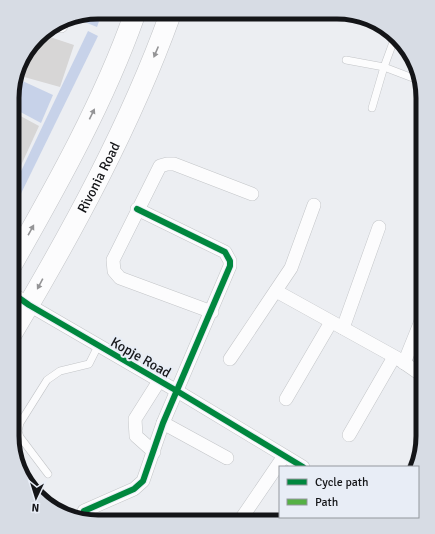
<svg xmlns="http://www.w3.org/2000/svg" width="435" height="534" viewBox="0 0 435 534" font-family="Signika,sans-serif">
<style>
.green{fill:#c7d2e9}
.building{fill:#d7d6d6}
.lines{fill:none;stroke-linecap:round;stroke-linejoin:round}
.service-casing{stroke:#c3c5c8;stroke-width:8}
.minor-casing{stroke:#c3c5c8;stroke-width:14}
.primary-casing{stroke:#c3c5c8;stroke-width:22}
.service{stroke:#fcfcfd;stroke-width:7}
.minor{stroke:#fcfcfd;stroke-width:13}
.primary{stroke:#fcfcfd;stroke-width:21}
.quiet{stroke:#55b145;stroke-width:5;stroke-dasharray:10 5;stroke-linecap:butt}
.cycleway-casing{stroke:#e8edf6;stroke-width:8}
.cycleway{stroke:#00873e;stroke-width:6}
.oneway{fill:#949496}
.labels{text-anchor:middle;stroke-width:4;stroke-linejoin:round;paint-order:stroke}
.street-label{font-size:14px;fill:#141518;stroke:#e8edf6}
.rim{fill:none;stroke:#141518;stroke-width:5}
</style>
<rect width="100%" height="100%" fill="#eceef2"/>
<g class="green">
<polygon points="101,16 97,27 72,17"/>
<polygon points="88,31 98,36 12,212 13,188"/>
<polygon points="16,78 53,95 41,123 13,108 13,87"/>
</g>
<g class="building">
<polygon points="41,34 74,45 60,87 17,75 23,55"/>
<polygon points="13,112 39,126 13,183"/>
</g>
<g class="lines">
<g class="service-casing">
<g id="service">
<polyline points="346,60 384,67 418,80"/>
<polyline points="372,108 384,67 395,37"/>
<polyline points="48,474 20,437 18,431 20,423 47,380 60,371 89,364 98,346"/>
<polyline points="40,491 54,509"/>
</g>
</g>
<g class="minor-casing">
<g id="minor">
<polyline points="57,24 61,26"/>
<polyline points="276,291 397,358 423,376"/>
<polyline points="12,293 29,305 177,391 303,467"/>
<polyline points="212,312 120,278 114,271 113,260 160,166 167,164 174,164 252,194"/>
<polyline points="343,328 379,227"/>
<polyline points="230,359 291,268 314,205"/>
<polyline points="404,363 423,316"/>
<polyline points="286,399 331,322"/>
<polyline points="163,423 227,458"/>
<polyline points="349,435 394,357"/>
<polyline points="154,452 136,436 135,419 159,381"/>
<polyline points="414,467 415,466"/>
<polyline points="84,511 134,489 143,481 163,423 230,266 230,261 225,252 137,209"/>
<polyline points="239,522 284,456"/>
</g>
</g>
<g class="primary-casing">
<g id="primary">
<path d="M12 264C57 185 104 101 134 16"/>
<path id="s1" d="M12 333C72 232 130 126 170 15"/>
</g>
</g>
<use href="#service" class="service"/>
<use href="#minor" class="minor"/>
<use href="#primary" class="primary"/>
<polyline class="quiet" points="57,24 61,26"/>
<g class="cycleway-casing">
<g id="cycleway">
<polyline points="12,293 29,305 177,391 303,467"/>
<polyline points="84,511 134,489 143,481 163,423 230,266 230,261 225,252 137,209"/>
</g>
</g>
<use href="#cycleway" class="cycleway"/>
</g>
<defs><path id="oneway-solid" d="M-6-.8H1V-3.2L6.5 0L1 3.2V.8H-6Z"/></defs>
<g class="oneway">
<use href="#oneway-solid" transform="translate(156 52) rotate(113)"/>
<use href="#oneway-solid" transform="translate(92 114) rotate(-64)"/>
<use href="#oneway-solid" transform="translate(31 230) rotate(-61)"/>
<use href="#oneway-solid" transform="translate(40 284) rotate(118)"/>
</g>
<g class="labels">
<g class="street-label">
<text dy="5" stroke="none"><textPath href="#s1" startOffset="178">Rivonia Road</textPath></text>
<text transform="translate(141 357) rotate(30)" y="5">Kopje Road</text>
</g>
</g>
<path d="M0 0H435V534H0ZM98 19H337A79 79 0 0 1 416 98V436A79 79 0 0 1 337 515H98A79 79 0 0 1 19 436V98A79 79 0 0 1 98 19Z" fill="#d7dce4" fill-rule="evenodd"/>
<path class="rim" d="M98 19H337A79 79 0 0 1 416 98V436A79 79 0 0 1 337 515H98A79 79 0 0 1 19 436V98A79 79 0 0 1 98 19Z"/>
<rect x="279" y="466" width="140" height="52" fill="#e8edf6" stroke="#93979d"/>
<rect x="287" y="479" width="20" height="6" fill="#00873e" stroke="#93979d"/>
<text x="315" y="486" font-size="12" fill="#141518">Cycle path</text>
<rect x="287" y="499" width="20" height="6" fill="#55b145" stroke="#93979d"/>
<text x="315" y="506" font-size="12" fill="#141518">Path</text>
<g transform="translate(36 498) rotate(184)" stroke="#e8edf6" stroke-width="3" paint-order="stroke">
<path d="M0-3L7 15L0 10L-7 15Z" fill="#141518"/>
<text y="-6" font-size="11" font-weight="bold" text-anchor="middle" fill="#141518">N</text>
</g>
</svg>
